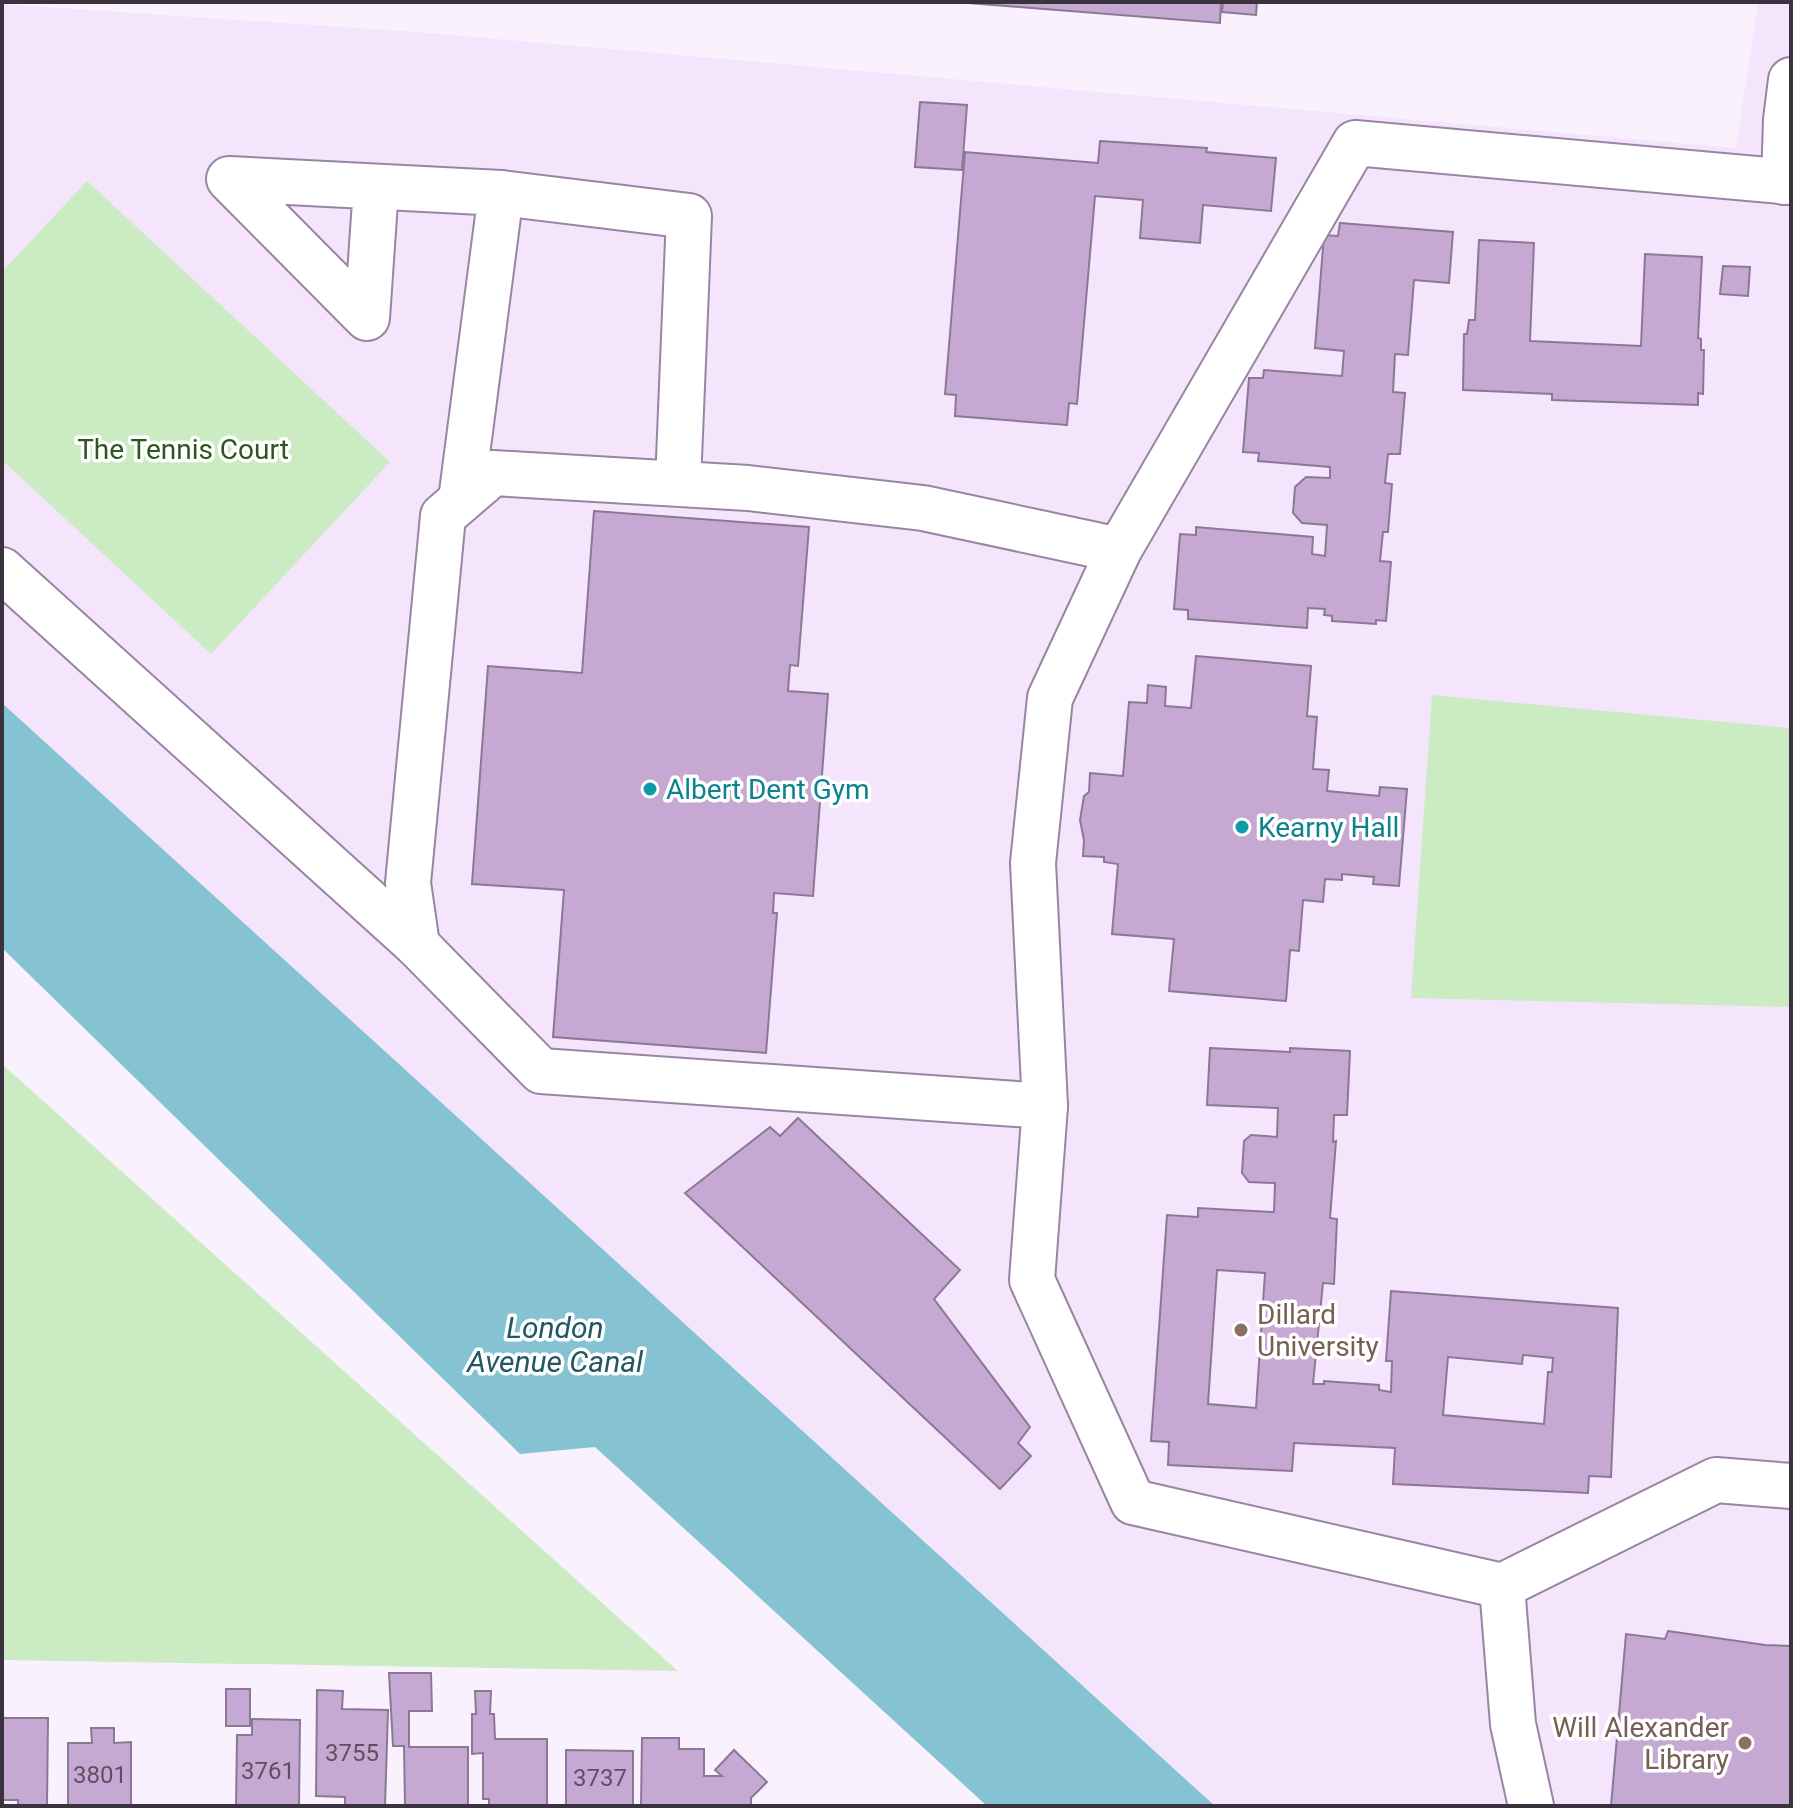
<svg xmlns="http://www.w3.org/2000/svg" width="1793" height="1808" viewBox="0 0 1793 1808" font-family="Roboto,sans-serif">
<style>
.built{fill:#f4e5fc}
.green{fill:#cbecc2}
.water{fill:#85c3d2}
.building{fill:#c5a9d2;stroke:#8b7894;stroke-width:2;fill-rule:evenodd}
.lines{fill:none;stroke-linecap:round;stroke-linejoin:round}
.minor-casing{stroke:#9985a2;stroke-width:48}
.minor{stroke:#fff;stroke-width:44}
.culture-dot{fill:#0f9aa8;stroke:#fff;stroke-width:3}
.education-dot{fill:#8d6e63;stroke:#fff;stroke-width:3}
.labels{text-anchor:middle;stroke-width:7;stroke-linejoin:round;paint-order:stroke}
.number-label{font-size:24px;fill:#5e5064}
.park-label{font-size:28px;fill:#2e5720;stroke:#fff}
.culture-label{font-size:28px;fill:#0d838f;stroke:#fff;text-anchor:start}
.education-label{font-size:28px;fill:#785e54;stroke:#fff;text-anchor:start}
.water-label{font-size:30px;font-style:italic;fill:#235763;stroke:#fff}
</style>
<rect width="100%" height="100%" fill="#faf1fe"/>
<polygon class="built" points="1758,2 1791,2 1791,1806 1216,1806 2,703 2,4 417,32 1736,148"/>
<g class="green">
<polygon points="87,181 390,462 211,654 2,460 2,272"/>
<polygon points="1432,695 1791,728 1791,1007 1411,998"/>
<polygon points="2,1064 678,1671 2,1660"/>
</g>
<polygon class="water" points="2,703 1215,1806 987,1806 595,1447 520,1454 2,948"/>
<g class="building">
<polygon points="956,2 1221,2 1220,23"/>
<polygon points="1223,2 1257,2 1256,15 1222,12"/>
<polygon points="920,102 967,105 962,170 915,167"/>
<polygon points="1100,141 1207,148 1206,152 1276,158 1271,211 1203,205 1200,243 1140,238 1143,200 1095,196 1077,404 1069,403 1067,425 955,416 956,395 945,394 965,152 1098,163"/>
<polygon points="1340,223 1453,232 1449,283 1414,280 1408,355 1395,354 1393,392 1405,393 1400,454 1388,454 1385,483 1392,484 1388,532 1383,532 1380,561 1391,562 1386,621 1376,620 1376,624 1332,621 1332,616 1324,615 1325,609 1308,608 1307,628 1188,619 1188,610 1174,609 1180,534 1196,535 1196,527 1313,537 1312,554 1325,556 1327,525 1302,523 1293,513 1295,487 1306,477 1330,478 1330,467 1258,461 1259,453 1243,452 1249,378 1263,378 1264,370 1342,376 1344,351 1315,348 1324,235 1338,236"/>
<polygon points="1479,240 1534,243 1530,341 1641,346 1645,254 1702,257 1698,338 1701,339 1701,350 1704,350 1703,394 1698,393 1698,405 1552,400 1552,394 1463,390 1464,334 1467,334 1469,320 1475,320"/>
<polygon points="1723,266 1750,267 1748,296 1720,294"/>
<polygon points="594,511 809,527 798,666 790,665 788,691 828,694 813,896 774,893 773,913 777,913 766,1053 553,1037 564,890 472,884 488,666 582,673"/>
<polygon points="1196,656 1311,666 1307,716 1317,717 1313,769 1329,770 1327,791 1379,796 1380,787 1407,789 1399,886 1373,884 1374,877 1342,874 1342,880 1325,879 1323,902 1303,900 1299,951 1290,950 1286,1001 1169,991 1174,939 1112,934 1118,864 1104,862 1104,857 1083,856 1084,840 1080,820 1084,796 1089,792 1090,773 1123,776 1129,702 1147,703 1148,685 1166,687 1165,706 1191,708"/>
<path d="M1210 1048 1290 1052V1048L1350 1051 1347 1115H1334L1333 1142 1336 1141 1330 1218 1337 1219 1334 1284 1323 1283 1313 1384H1324V1381L1379 1385V1390L1391 1392 1392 1361H1386L1391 1291 1618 1308 1611 1477 1589 1476 1588 1493 1393 1484 1395 1448 1294 1443 1292 1471 1168 1465 1169 1442 1151 1441 1167 1215 1198 1217V1208L1274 1212 1275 1183 1249 1182 1242 1173 1244 1141 1251 1135 1277 1137 1278 1108 1207 1105ZM1217 1270 1265 1273 1256 1408 1208 1404ZM1523 1355 1553 1358 1552 1372H1548L1544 1424 1443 1415 1448 1357 1522 1364Z"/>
<polygon points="798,1118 960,1270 934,1299 1030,1427 1018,1443 1031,1456 1000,1489 685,1193 770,1127 780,1136"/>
<polygon points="1668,1631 1765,1645 1791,1646 1791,1806 1611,1806 1626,1634 1665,1639"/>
<polygon points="389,1673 431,1673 432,1711 409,1711 409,1747 468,1747 468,1806 405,1806 404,1746 393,1746"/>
<rect x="226" y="1689" width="24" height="37"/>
<polygon points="317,1690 343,1691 342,1709 388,1710 385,1806 345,1806 345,1797 316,1796"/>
<polygon points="475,1691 491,1691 490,1714 494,1714 495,1739 547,1739 547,1806 489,1806 489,1799 483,1799 483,1753 472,1754 472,1714 476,1714"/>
<polygon points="2,1718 48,1718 47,1806 18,1806 18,1800 2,1800"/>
<polygon points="252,1719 300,1720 299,1806 236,1806 237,1735 252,1735"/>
<polygon points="91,1728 114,1728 114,1743 131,1742 131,1806 68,1806 68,1743 92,1743"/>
<polygon points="642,1738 679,1738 679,1749 704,1749 704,1776 722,1776 715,1770 734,1750 767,1782 751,1798 751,1806 641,1806"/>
<polygon points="566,1750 633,1751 633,1806 566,1806"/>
</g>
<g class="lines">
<g class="minor-casing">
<g id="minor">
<polyline points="1784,182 1786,120 1791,80"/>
<polyline points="1791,182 1355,143 1119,550 1050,698 1033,863 1045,1106 1032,1280 1133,1502 1502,1586 1716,1480 1791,1486"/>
<polyline points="376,187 367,318 229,179 501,193 461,500"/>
<polyline points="501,193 689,216 678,483"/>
<polyline points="2,570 417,945"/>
<polyline points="1045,1106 541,1071 417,945 408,883 443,516 493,473 748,488 923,508 1119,550"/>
<polyline points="1502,1586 1513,1724 1531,1806"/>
</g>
</g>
<use href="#minor" class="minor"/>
</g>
<g class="culture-dot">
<circle cx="650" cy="789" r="8"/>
<circle cx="1242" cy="827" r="8"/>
</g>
<g class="education-dot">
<circle cx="1241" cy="1330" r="8"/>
<circle cx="1745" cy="1743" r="8"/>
</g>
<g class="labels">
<g class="number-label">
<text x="352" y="1761">3755</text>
<text x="268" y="1779">3761</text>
<text x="100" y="1783">3801</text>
<text x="600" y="1786">3737</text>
</g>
<g class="park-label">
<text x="183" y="459">The Tennis Court</text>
</g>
<g class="culture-label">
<text x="666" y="799">Albert Dent Gym</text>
<text x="1258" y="837">Kearny Hall</text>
</g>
<g class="education-label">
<text x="1257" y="1324">Dillard<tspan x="1257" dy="32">University</tspan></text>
<text x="1729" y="1737" text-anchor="end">Will Alexander<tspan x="1729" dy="32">Library</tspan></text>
</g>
<g class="water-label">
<text x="555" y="1338">London<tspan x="555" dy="34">Avenue Canal</tspan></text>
</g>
</g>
<rect width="1793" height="1808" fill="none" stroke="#3b323f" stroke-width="8"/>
</svg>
